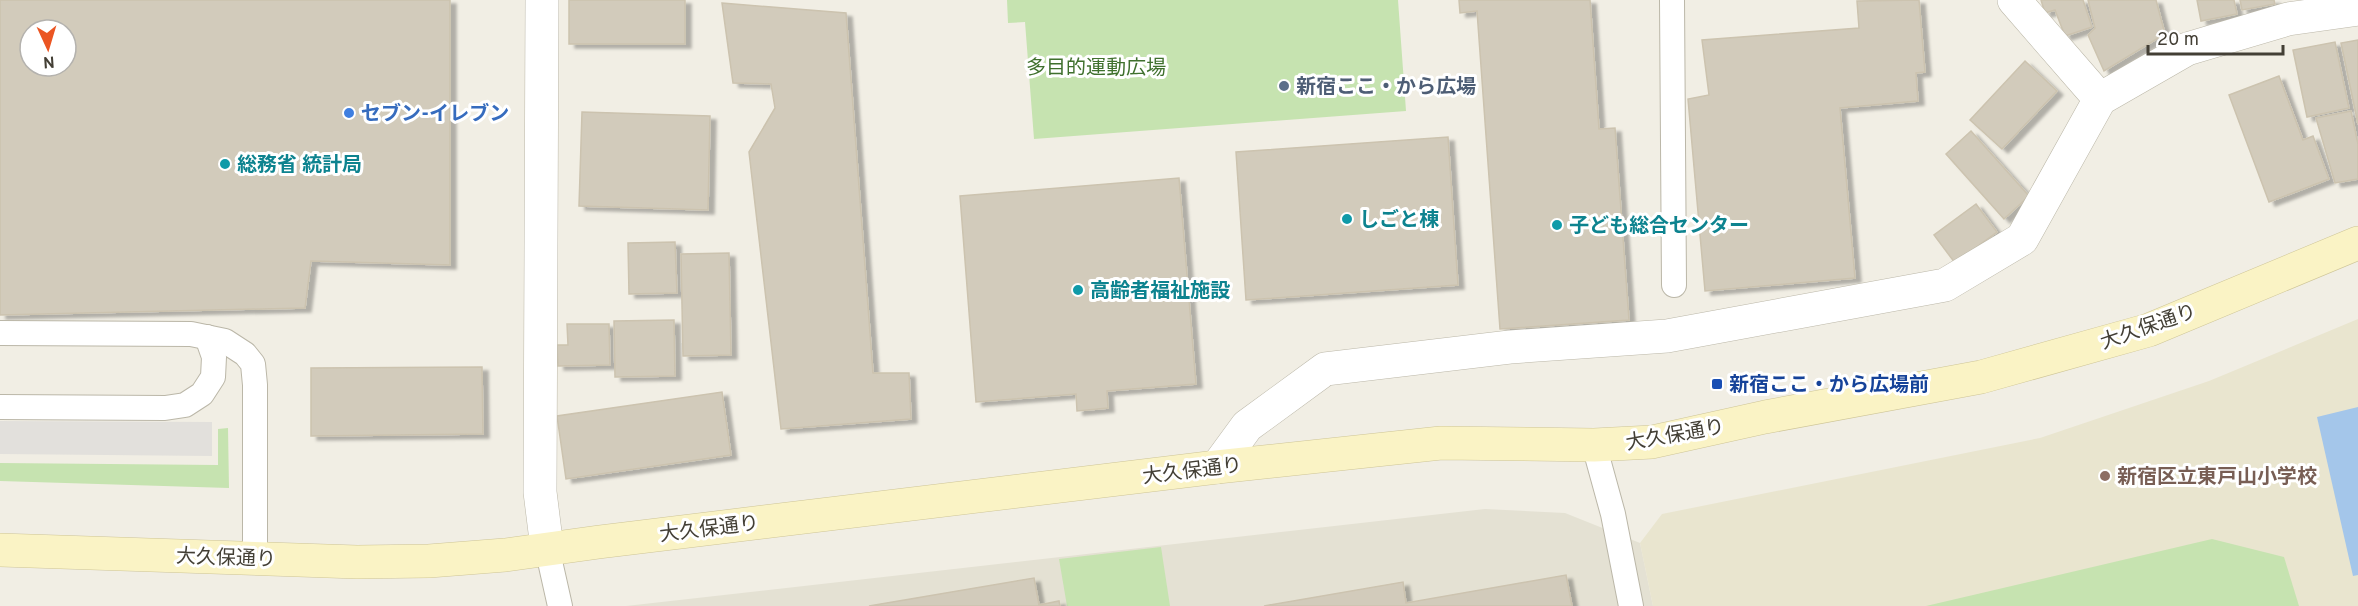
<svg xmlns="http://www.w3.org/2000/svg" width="2358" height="606" viewBox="0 0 2358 606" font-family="Overpass,'Noto Sans JP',sans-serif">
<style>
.residential{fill:#e4e1d3}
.education{fill:#e9e5cf}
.green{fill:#c6e3b0}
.parking{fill:#e2e0dc}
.water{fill:#a4c6ea}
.building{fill:#d2cbbb;stroke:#ccc3af;stroke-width:1.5;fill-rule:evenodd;filter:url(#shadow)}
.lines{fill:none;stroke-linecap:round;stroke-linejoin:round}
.lane-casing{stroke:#bbb7a8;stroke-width:26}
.street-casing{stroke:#bbb7a8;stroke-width:34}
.secondary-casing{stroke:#cec597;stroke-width:34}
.lane{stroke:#fff;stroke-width:24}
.street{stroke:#fff;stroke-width:33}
.secondary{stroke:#faf3c5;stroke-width:33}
.service-dot{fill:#5c6f8a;stroke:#fff;stroke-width:2}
.shop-dot{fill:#3f7fe0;stroke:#fff;stroke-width:2}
.culture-dot{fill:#0f9aa8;stroke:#fff;stroke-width:2}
.transit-dot{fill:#1a4fb4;stroke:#fff;stroke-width:2}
.education-dot{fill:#8d6e63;stroke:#fff;stroke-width:2}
.labels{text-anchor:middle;stroke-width:6;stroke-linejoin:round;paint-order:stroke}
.park-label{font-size:20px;fill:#3f702d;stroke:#fff}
.service-label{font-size:20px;font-weight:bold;fill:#4e5e75;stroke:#fff;text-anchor:start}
.shop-label{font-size:20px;font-weight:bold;fill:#366cbe;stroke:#fff;text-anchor:start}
.culture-label{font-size:20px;font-weight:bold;fill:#0d838f;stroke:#fff;text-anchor:start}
.street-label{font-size:20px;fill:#433f35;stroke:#fff}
.transit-label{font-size:20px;font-weight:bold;fill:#164399;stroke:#fff;text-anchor:start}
.education-label{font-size:20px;font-weight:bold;fill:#785e54;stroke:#fff;text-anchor:start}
</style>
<defs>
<filter id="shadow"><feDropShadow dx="6" dy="4" stdDeviation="1.5" flood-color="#0004"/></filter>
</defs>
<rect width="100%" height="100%" fill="#f1eee4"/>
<polygon class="residential" points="1485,509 1565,513 1640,543 1653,606 626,606"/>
<polygon class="education" points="2358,319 2358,606 1653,606 1640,543 1662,514 2040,438 2209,381"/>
<g class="green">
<polygon points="1007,0 1398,0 1406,111 1034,139 1025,22 1008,23"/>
<polygon points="228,428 229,488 0,481 0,463 218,465 218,429"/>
<polygon points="2212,539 2284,557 2299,606 1926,606"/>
<polygon points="1161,547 1170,606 1067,606 1059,559"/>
</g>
<polygon class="parking" points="0,421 212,422 212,456 0,454"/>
<polygon class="water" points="2358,407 2358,575 2353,576 2317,417"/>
<g class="building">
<path d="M0 0H450V265L311 261 305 308 0 315ZM30 30H66V66H30Z"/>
<rect x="569" y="0" width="116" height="44"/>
<polygon points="1459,0 1590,0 1599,129 1615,128 1629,320 1500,329 1477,11 1460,13"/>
<polygon points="1919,0 1925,72 1916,73 1918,101 1840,108 1855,278 1705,291 1688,99 1709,95 1702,40 1859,28 1857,1"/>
<polygon points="2041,0 2083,0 2092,27 2065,36 2055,10 2045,13"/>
<polygon points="2088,0 2156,0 2165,34 2104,71 2088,35 2095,28"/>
<polygon points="2197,0 2234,0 2237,14 2201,21"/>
<polygon points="2240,0 2274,0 2275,4 2242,10"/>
<polygon points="722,3 846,13 873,373 909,373 911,419 781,429 749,152 775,108 771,84 733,83"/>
<polygon points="2358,40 2358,124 2341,43"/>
<polygon points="2335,42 2349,108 2307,117 2293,50"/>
<polygon points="2025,61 2057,91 2002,149 1970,120"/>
<polygon points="2279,76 2303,140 2313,136 2329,179 2269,202 2229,95"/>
<polygon points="2351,111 2358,144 2358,179 2335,183 2316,118"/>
<polygon points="582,112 710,116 708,210 579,206"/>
<polygon points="1971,131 2029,196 2004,219 1946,154"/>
<polygon points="1448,137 1458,285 1246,300 1236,152"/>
<polygon points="1179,178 1196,384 1107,391 1108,408 1077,411 1076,394 976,402 960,196"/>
<polygon points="1976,204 1997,232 1955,263 1934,235"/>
<polygon points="675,242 677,293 629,294 628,243"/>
<polygon points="729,253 731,355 683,356 681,254"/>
<polygon points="674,320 675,376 615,377 614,321"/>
<polygon points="567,324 609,324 610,365 558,366 557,345 568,345"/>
<polygon points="482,367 483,434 311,436 311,368"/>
<polygon points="722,392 731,455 566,479 557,416"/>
<polygon points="1566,575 1572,606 1264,606 1403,582 1406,603"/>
<polygon points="1034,578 1039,605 1059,601 1060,606 869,606"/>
</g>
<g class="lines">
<g class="lane-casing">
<g id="lane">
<polyline points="1672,0 1674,285"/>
<polyline points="0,333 191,334 225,341 245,354 253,364 255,385 255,557"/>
<polyline points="0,407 165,408 185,405 202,394 213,377 214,357 207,337"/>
<polyline points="1594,445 1613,514 1631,606"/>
<polyline points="547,548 560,606"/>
</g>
</g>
<g class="street-casing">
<g id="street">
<polyline points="542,0 540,492 547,548"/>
<polyline points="2014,0 2100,99"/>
<polyline points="1217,467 1247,426 1325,369 1510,347 1667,336 1945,285 2022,239 2100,99 2187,49 2288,19 2358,9"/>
</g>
</g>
<g class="secondary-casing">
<polyline id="secondary" points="0,550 357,562 429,561 505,555 599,542 1217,467 1441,443 1594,445 1652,442 1765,417 1981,377 2149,330 2358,243"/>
</g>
<use href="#lane" class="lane"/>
<use href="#street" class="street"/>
<use href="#secondary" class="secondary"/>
</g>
<circle class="service-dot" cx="1284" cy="86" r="6"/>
<circle class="shop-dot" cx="349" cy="113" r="6"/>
<g class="culture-dot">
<circle cx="225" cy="164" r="6"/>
<circle cx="1347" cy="219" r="6"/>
<circle cx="1557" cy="225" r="6"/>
<circle cx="1078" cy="290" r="6"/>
</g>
<rect class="transit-dot" x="1711" y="378" width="12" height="12" rx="3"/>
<circle class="education-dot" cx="2105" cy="476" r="6"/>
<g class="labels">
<g class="park-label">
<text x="1096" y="74">多目的運動広場</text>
</g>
<g class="service-label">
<text x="1296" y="93">新宿ここ・から広場</text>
</g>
<g class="shop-label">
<text x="361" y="120">セブン-イレブン</text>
</g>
<g class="culture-label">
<text x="237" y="171">総務省 統計局</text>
<text x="1359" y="226">しごと棟</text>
<text x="1569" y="232">子ども総合センター</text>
<text x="1090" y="297">高齢者福祉施設</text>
</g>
<g class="street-label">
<text transform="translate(2148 326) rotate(-19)" y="7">大久保通り</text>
<text transform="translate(1675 434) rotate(-10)" y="7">大久保通り</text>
<text transform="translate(1192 470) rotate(-7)" y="7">大久保通り</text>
<text transform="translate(709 528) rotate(-7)" y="7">大久保通り</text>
<text transform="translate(226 557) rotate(2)" y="7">大久保通り</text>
</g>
<g class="transit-label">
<text x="1729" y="391">新宿ここ・から広場前</text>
</g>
<g class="education-label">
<text x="2117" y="483">新宿区立東戸山小学校</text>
</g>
</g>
<g transform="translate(48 48) rotate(176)"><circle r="28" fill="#ffffff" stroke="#b4b2ae" stroke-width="1.5"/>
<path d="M0-4.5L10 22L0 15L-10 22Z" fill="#eb5522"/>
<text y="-9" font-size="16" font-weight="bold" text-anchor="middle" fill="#433f35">N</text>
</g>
<path d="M2148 45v9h135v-9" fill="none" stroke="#433f35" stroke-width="3"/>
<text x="2157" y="45" font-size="18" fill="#433f35" stroke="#ffffff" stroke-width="4.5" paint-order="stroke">20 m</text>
</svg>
